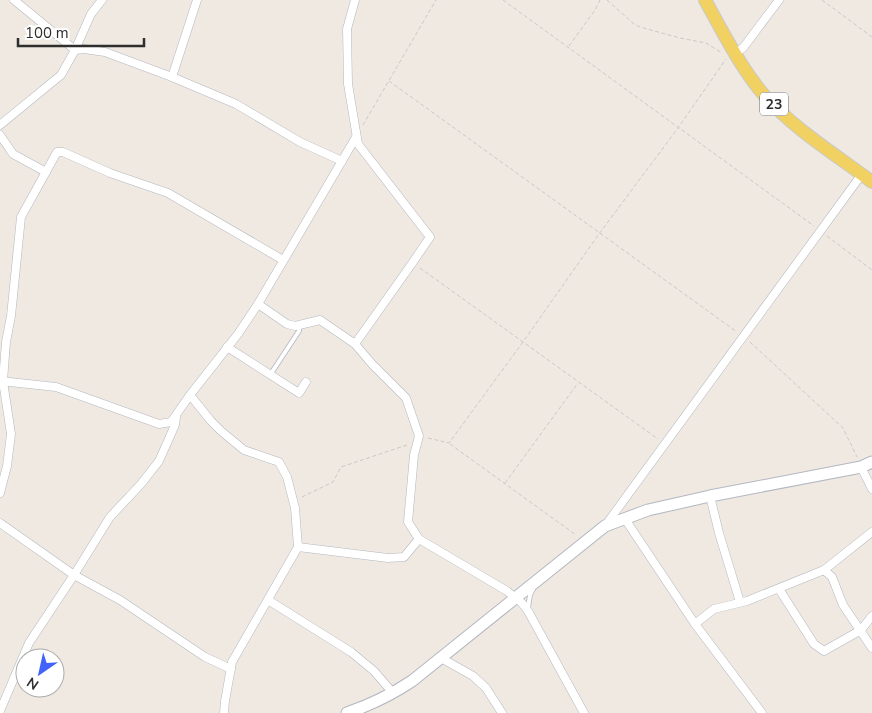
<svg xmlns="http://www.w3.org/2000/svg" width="872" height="713" viewBox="0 0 872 713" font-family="'Nunito Sans',sans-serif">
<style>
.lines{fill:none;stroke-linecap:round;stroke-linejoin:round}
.lane-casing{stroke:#b4b7c1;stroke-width:5.5}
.street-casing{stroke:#b4b7c1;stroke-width:9}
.secondary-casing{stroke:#b4b7c1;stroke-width:13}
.primary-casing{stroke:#c9c9c9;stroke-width:14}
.path{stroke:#c9c9c9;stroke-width:1;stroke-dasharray:4 2.5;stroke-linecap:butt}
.lane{stroke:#fff;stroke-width:4}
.street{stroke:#fff;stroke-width:8}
.secondary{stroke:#fff;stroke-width:11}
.primary{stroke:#f2d163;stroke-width:12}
.labels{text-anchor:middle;stroke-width:4;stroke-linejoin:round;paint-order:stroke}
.shield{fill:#fff;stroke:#6d6d6d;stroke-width:1}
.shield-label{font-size:14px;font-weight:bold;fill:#2e2e2e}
</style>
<rect width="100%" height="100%" fill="#efe9e1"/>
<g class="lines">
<g class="lane-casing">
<g id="lane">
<polyline points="270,375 299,331 299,326"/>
<polyline points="528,608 530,595 533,589"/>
</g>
</g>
<g class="street-casing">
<g id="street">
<polyline points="14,0 75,50 84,49 105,52 172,77 236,104 300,142 342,161"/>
<polyline points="735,53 743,48 779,0"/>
<polyline points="172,77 197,0"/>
<polyline points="0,125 61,75 75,50 91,14 102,0"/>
<polyline points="0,135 13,154 46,172"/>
<polyline points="258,304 287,324 295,326 320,320 355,344 372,364 406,398 419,436 414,455 408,522 419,539 507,591 522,603 528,611 584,713"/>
<polyline points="355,344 413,262 430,237 358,144 348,84 347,29 355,0"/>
<polyline points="227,347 299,393 306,382"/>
<polyline points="0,381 56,387 159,424 171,422 190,395 238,334 258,304 356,137"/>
<polyline points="190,395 211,421 221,431 244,450 279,462 287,477 295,508 298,547 232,662 225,701 224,713"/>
<polyline points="861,467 872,489"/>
<polyline points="0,493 7,466 11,434 3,381 6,342 11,316 21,217 57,152 63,152 110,173 168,193 283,260"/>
<polyline points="710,496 719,533 740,602"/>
<polyline points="625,519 695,624 762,713"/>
<polyline points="0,523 74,575 120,600 205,657 231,669"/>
<polyline points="605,526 862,174"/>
<polyline points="298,547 388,558 404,557 419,539"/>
<polyline points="824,570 872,532"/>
<polyline points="779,589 814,644 824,651 861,630 872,616"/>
<polyline points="268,600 351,652 374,671 393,693"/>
<polyline points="695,624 714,609 747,601 824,570 832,577 843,605 872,648"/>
<polyline points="441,658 473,676 486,688 502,713"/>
<polyline points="0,711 29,643 74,575 110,517 141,484 159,461 175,425 176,417"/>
</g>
</g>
<g class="secondary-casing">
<path id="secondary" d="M347 713C370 705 391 695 412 681L605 526 648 510 710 496 861 467 872 462"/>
</g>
<g class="primary-casing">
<path id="primary" d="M705 0C723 32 740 67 764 95 795 130 835 154 872 182"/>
</g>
<g class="path">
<polyline points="503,0 814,226"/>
<polyline points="607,0 634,24 640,27 680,38 706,43 722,53"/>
<polyline points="822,0 872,37"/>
<polyline points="569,46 595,10 600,0"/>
<polyline points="389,81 737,332"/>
<polyline points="363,125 436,0"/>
<polyline points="827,236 872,270"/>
<polyline points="420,268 658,439"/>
<polyline points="750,342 843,428 857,457"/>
<polyline points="428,438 449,443 523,342 599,234 678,128 726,59"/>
<polyline points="450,444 576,535"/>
<polyline points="505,483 578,383"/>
<polyline points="302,497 333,482 341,467 407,445"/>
</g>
<use href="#lane" class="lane"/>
<use href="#street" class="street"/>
<use href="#secondary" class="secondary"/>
<use href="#primary" class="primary"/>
</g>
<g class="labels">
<rect class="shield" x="760" y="92.5" width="28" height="23" rx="4"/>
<g class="shield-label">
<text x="774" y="109">23</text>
</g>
</g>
<g transform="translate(40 673) rotate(214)"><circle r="24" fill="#ffffff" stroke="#ababab"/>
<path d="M0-4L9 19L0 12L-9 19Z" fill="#4264fb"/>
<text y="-8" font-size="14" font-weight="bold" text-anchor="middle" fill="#2e2e2e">N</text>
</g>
<path d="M18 38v8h126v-8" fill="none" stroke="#2e2e2e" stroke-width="2.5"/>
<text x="25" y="38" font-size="15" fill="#2e2e2e" stroke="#ffffff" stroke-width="4" paint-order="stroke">100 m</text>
</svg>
